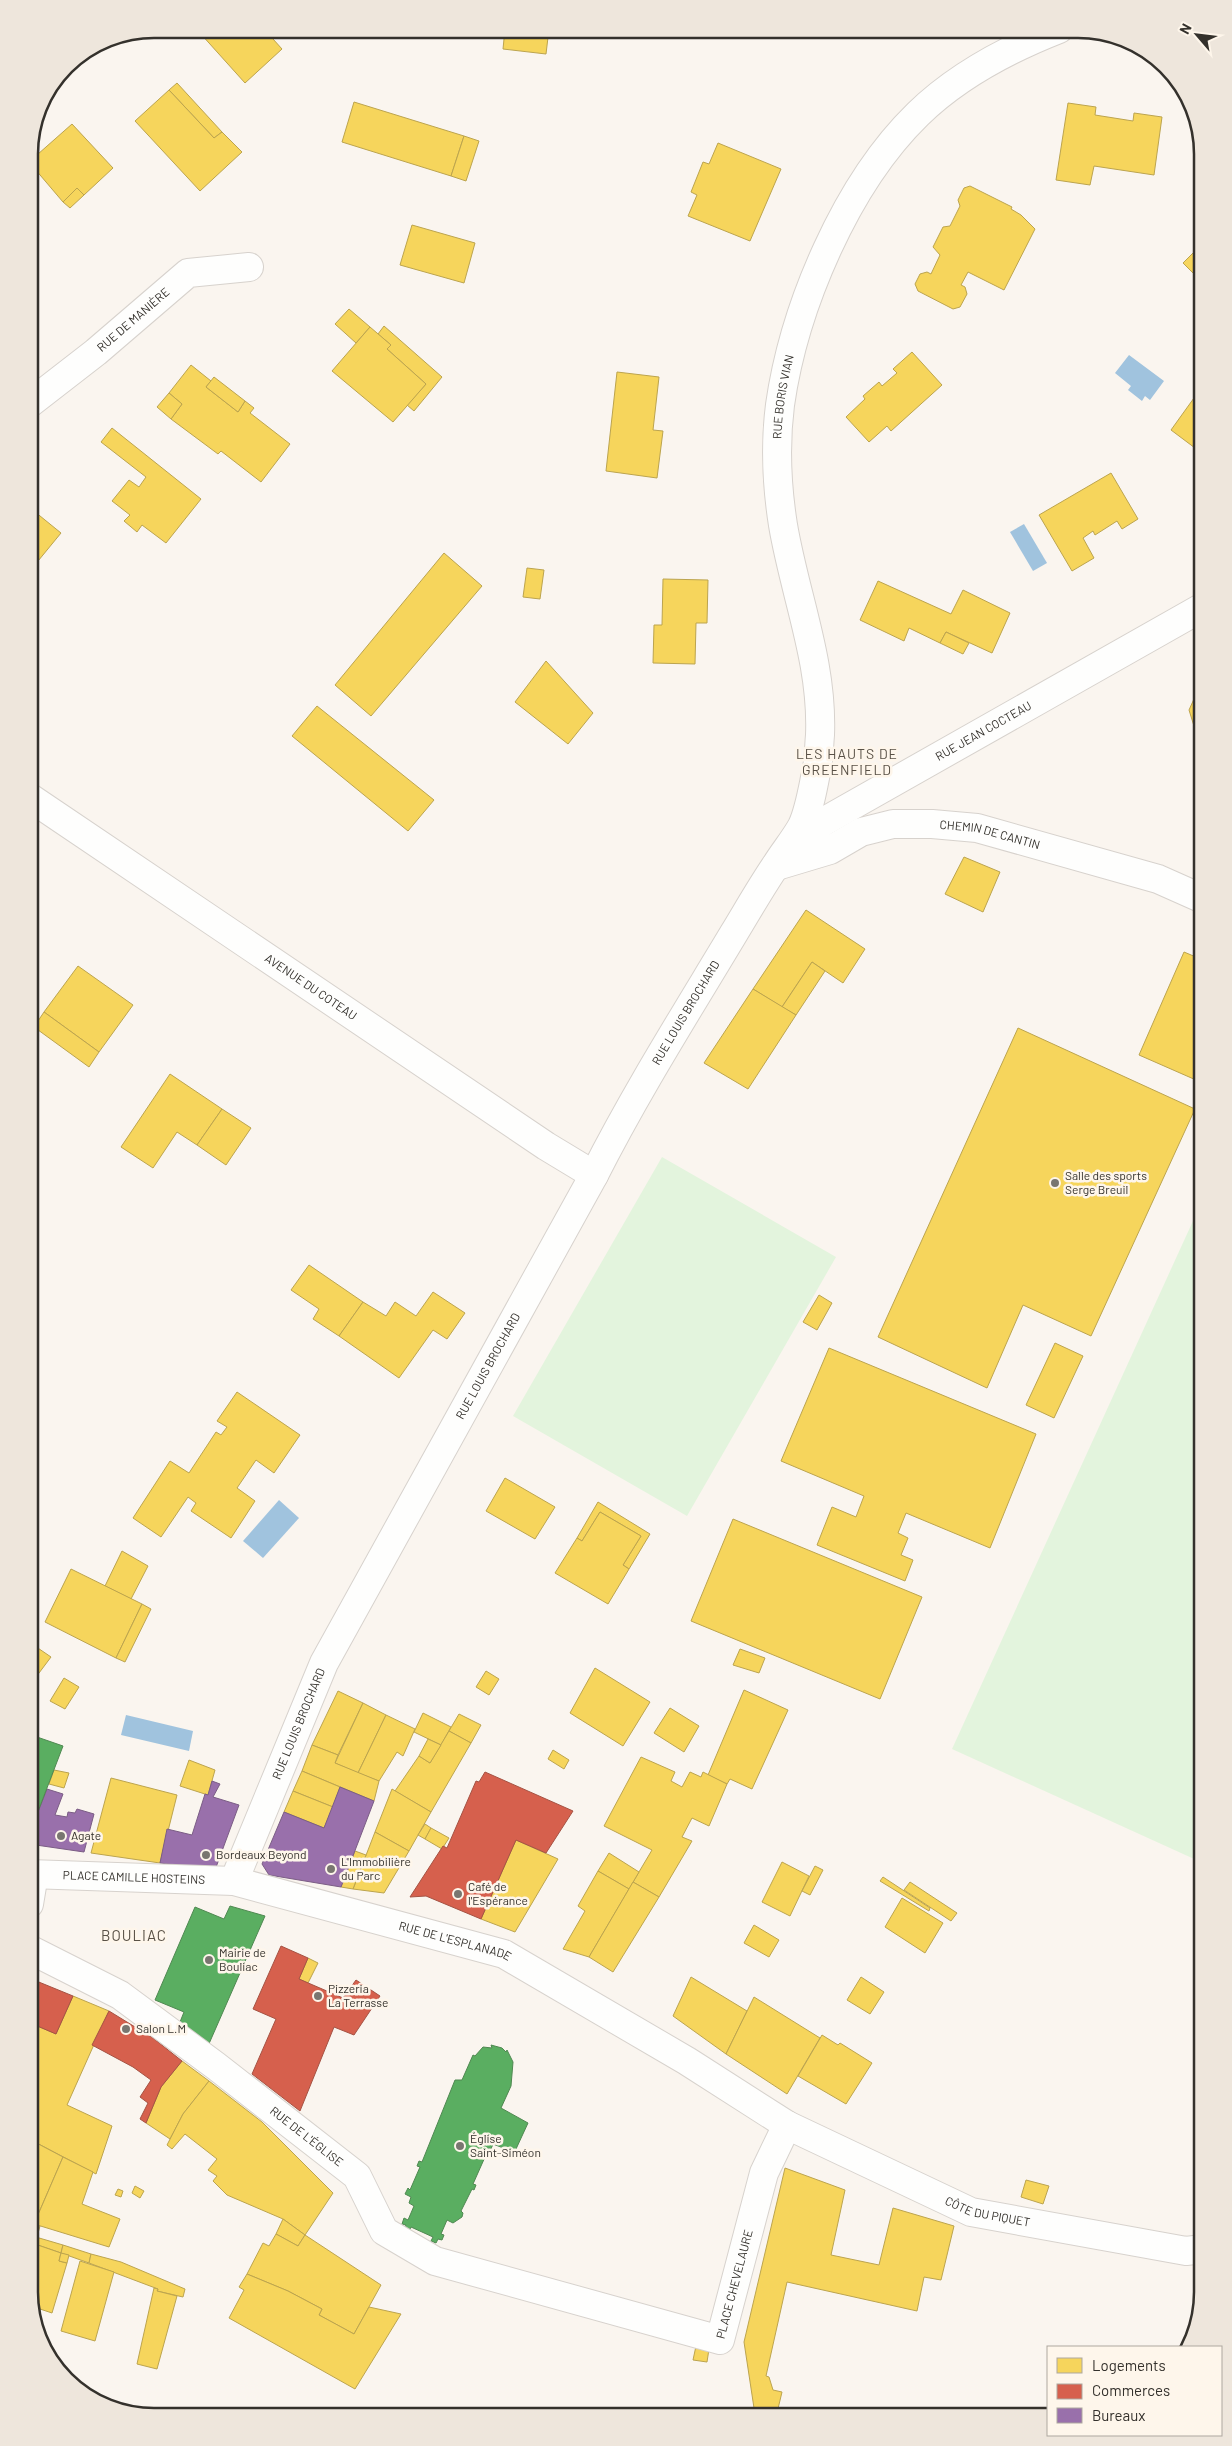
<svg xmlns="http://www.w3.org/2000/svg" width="1232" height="2446" viewBox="0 0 1232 2446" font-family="Barlow,sans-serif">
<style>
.green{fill:#e3f4dd}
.water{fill:#a0c3de}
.homes{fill:#f6d55c;stroke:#bca44e}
.shops{fill:#d6604d;stroke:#a55243}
.offices{fill:#9970ab;stroke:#7b5d85}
.public{fill:#5aae61;stroke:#4f8851}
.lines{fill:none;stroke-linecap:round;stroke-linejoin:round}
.street-casing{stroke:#d7d2cd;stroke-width:30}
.street{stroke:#fefefd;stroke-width:28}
.poi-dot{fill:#797670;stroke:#fef6eb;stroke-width:2}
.labels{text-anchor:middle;stroke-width:5;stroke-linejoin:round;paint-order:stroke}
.street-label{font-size:12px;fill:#34312c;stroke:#fef6eb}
.poi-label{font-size:12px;fill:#34312c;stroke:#fef6eb;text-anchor:start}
.neighbourhood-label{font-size:14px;letter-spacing:1px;fill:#595146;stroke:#fef6eb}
.quarter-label{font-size:15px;letter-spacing:1px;fill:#595146;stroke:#fef6eb}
.rim{fill:none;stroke:#34312c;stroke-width:2.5}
</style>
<rect width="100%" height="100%" fill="#faf5ef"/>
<g class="green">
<polygon points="662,1157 836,1257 687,1516 513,1416"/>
<polygon points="1203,1199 1203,1863 952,1749"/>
</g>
<g class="water">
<polygon points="1129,355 1164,381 1150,400 1145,396 1142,401 1128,390 1131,386 1115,373"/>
<polygon points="1024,524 1047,563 1033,571 1010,532"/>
<polygon points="279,1500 299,1518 263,1558 243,1541"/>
<polygon points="126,1715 193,1731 189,1751 121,1735"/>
</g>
<g class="homes">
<polygon points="204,29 264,29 282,49 245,83 200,33"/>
<polygon points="505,29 549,29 546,54 503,49"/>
<polygon points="177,83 222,132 214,138 169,90"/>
<polygon points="169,90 214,138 222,132 242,152 200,191 135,121"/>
<polygon points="354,102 464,136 451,176 342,142"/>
<polygon points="1068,103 1096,107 1095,115 1133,121 1134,113 1162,117 1154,175 1094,166 1090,185 1056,180"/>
<polygon points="72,124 113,168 84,195 77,188 63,202 29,162"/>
<polygon points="464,136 479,141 466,181 451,176"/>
<polygon points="718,143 781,169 750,241 688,216 697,195 691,192 703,162 709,164"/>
<polygon points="970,186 1012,207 1011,209 1021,215 1035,229 1004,290 968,272 961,285 965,287 967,294 960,307 953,309 918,291 915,284 920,274 927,272 931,274 940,255 933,247 943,227 950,226 960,206 958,200 964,188"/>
<polygon points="77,188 84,195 70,208 63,202"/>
<polygon points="412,225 475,243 464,283 400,265"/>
<polygon points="1203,243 1203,283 1183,263"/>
<polygon points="349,309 370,327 356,343 335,324"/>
<polygon points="384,326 442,377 414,411 407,405 426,384 387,349 391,345 378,334"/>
<polygon points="370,327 391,345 387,349 426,384 393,422 332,371"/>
<polygon points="912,352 942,385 891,431 887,426 869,442 846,417 865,399 863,396 879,382 882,386 897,373 893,369"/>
<polygon points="191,365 211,381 206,387 238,412 245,401 254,408 250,413 290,444 261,482 221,451 218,454 171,419 182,404 169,393"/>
<polygon points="617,372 659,377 653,430 663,431 657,478 606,471"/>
<polygon points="214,377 245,401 238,412 206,387"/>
<polygon points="1199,391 1203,393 1203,454 1171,430"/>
<polygon points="169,393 182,404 171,419 157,407"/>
<polygon points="112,428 201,499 166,543 142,525 137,532 124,521 130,515 112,501 129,480 139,487 146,477 101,442"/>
<polygon points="1111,473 1138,519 1122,529 1117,521 1095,535 1093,531 1083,538 1094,558 1072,571 1039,515"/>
<polygon points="29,507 61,533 29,572"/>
<polygon points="444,553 482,586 371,716 335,685"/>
<polygon points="527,568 544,570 540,599 523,597"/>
<polygon points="663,579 708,580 707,623 696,623 695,664 653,663 654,625 662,625"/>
<polygon points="878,581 951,614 963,590 1010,613 992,653 946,632 940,643 909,628 904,641 860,620"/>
<polygon points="946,632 969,643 963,654 940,643"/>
<polygon points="29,649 37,654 29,665"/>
<polygon points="546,661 593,713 568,744 515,702"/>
<polygon points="1203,679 1203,741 1199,742 1189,710"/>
<polygon points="317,706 434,800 408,831 292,736"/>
<polygon points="964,857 1000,872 983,912 945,894"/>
<polygon points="806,910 865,949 843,983 812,962 782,1007 753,989"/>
<polygon points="1184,952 1203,960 1203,1063 1196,1080 1139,1055"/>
<polygon points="812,962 825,971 796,1015 782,1007"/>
<polygon points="78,966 133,1005 99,1052 44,1012"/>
<polygon points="753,989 796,1015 748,1089 704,1063"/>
<polygon points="44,1012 99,1052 89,1067 34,1027"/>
<polygon points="1018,1028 1195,1109 1091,1336 1023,1305 987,1388 878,1337"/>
<polygon points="170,1074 222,1109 197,1145 177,1132 153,1168 121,1147"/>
<polygon points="222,1109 251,1128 226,1165 197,1145"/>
<polygon points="309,1265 363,1302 339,1336 313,1319 319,1309 291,1290"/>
<polygon points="433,1292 465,1313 447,1339 433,1330 399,1378 339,1336 363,1302 386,1316 395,1302 416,1316"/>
<polygon points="819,1295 832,1303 817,1330 803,1322"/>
<polygon points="1055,1343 1083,1356 1054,1418 1026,1405"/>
<polygon points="829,1348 1036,1434 990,1548 906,1513 898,1533 908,1538 901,1555 913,1560 905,1581 817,1545 832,1507 856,1517 864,1496 781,1461"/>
<polygon points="237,1392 300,1435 274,1473 256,1460 237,1488 255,1501 231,1538 191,1511 196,1503 188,1497 161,1537 133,1518 170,1461 189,1473 216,1432 221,1435 227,1427 217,1421"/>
<polygon points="505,1478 555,1507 535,1539 486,1511"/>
<polygon points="598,1502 650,1534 629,1569 623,1565 641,1536 600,1512 582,1541 577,1538"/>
<polygon points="600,1512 641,1536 623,1565 629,1569 608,1604 555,1573 577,1538 582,1541"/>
<polygon points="733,1519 922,1597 880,1699 691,1621"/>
<polygon points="122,1551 148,1566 131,1599 105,1586"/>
<polygon points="71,1569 142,1604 116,1658 45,1622"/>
<polygon points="142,1604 151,1609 125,1662 116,1658"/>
<polygon points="32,1644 51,1657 33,1681 29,1678 29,1650"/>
<polygon points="740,1649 765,1658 759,1673 733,1665"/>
<polygon points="595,1668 650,1702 623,1746 570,1713"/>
<polygon points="486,1671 499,1679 489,1695 476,1687"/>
<polygon points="64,1678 79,1687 65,1709 50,1701"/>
<polygon points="744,1690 788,1710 752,1789 730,1779 727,1784 708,1775"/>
<polygon points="338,1691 363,1703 338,1755 312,1745"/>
<polygon points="363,1703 386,1715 358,1773 335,1763"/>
<polygon points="670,1708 699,1726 684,1752 654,1733"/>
<polygon points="423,1713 451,1727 441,1745 414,1732"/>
<polygon points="459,1714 481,1725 471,1743 449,1731"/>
<polygon points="386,1715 415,1729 403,1756 397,1752 379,1781 358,1773"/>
<polygon points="449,1731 471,1743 431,1812 395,1791 419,1756 430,1763"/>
<polygon points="428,1739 441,1745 430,1763 419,1756"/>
<polygon points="312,1745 338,1755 335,1763 379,1781 374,1801 302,1771"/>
<polygon points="553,1750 569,1760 564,1769 548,1759"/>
<polygon points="641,1757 675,1772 671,1781 682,1787 690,1772 701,1777 703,1772 727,1784 709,1826 692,1818 682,1837 692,1841 659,1897 633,1882 652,1850 604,1826"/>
<polygon points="189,1760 215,1770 208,1795 180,1786"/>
<polygon points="54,1770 69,1773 64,1788 49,1784"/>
<polygon points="302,1771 340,1787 333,1807 293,1791"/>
<polygon points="111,1778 177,1795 160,1863 91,1853"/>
<polygon points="392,1789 431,1812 409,1851 375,1832"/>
<polygon points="293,1791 333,1807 324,1828 284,1812"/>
<polygon points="425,1824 431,1828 425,1839 418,1835"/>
<polygon points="431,1828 449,1838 442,1849 425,1839"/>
<polygon points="375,1832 409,1851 384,1893 353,1889"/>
<polygon points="516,1840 558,1859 515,1932 481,1919"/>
<polygon points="355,1851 366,1855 353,1889 341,1887"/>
<polygon points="609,1853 639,1872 629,1889 598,1871"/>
<polygon points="782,1862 809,1876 790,1916 762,1902"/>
<polygon points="815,1866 823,1870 810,1895 802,1891"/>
<polygon points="598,1871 629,1889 589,1957 563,1949 585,1911 578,1906"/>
<polygon points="883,1877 930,1908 929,1911 880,1881"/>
<polygon points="633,1882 659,1897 613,1972 589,1957"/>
<polygon points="910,1882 957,1913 951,1921 904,1890"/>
<polygon points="902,1898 943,1923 925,1953 885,1927"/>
<polygon points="754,1925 779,1940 769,1957 744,1943"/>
<polygon points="308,1958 318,1963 308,1983 299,1979"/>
<polygon points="691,1977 747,2011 726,2054 673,2016"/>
<polygon points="861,1977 884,1992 870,2014 847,2000"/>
<polygon points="73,1996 109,2011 67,2105 112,2126 96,2174 29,2139 29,2040 35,2025 56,2034"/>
<polygon points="754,1997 820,2038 787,2094 726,2054"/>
<polygon points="822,2035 838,2045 840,2043 872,2063 846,2104 798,2076"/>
<polygon points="182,2061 209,2081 183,2114 170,2139 146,2123 161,2087"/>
<polygon points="209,2081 262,2122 333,2193 305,2235 283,2219 227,2195 213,2181 217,2176 208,2170 217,2159 185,2134 172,2149 167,2145 183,2114"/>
<polygon points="29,2139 63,2157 34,2224 40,2226 37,2237 29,2235 29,2237"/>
<polygon points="63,2157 93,2172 82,2204 120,2219 109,2247 34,2224"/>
<polygon points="785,2168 845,2190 831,2255 879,2265 893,2208 954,2226 941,2280 924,2277 917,2311 787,2282 766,2376 769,2377 773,2390 782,2392 776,2417 752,2417 754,2408 744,2342"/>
<polygon points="1026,2180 1049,2186 1043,2204 1021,2197"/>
<polygon points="135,2186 144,2191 140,2198 132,2193"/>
<polygon points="118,2189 123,2191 121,2197 115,2195"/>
<polygon points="283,2219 305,2235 298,2246 276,2234"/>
<polygon points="276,2234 298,2246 305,2235 381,2285 354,2334 319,2315 322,2309 288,2291 247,2274 263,2243 269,2246"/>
<polygon points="29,2235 63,2245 61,2253 29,2242"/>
<polygon points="29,2242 61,2253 59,2261 67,2263 52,2313 31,2306 29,2293"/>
<polygon points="63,2245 91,2254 89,2263 61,2253"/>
<polygon points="61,2253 69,2255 67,2263 59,2261"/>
<polygon points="91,2254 121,2262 185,2289 183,2297 157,2291 158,2289 89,2263"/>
<polygon points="80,2261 114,2272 95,2341 61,2331"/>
<polygon points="247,2274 288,2291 322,2309 319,2315 354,2334 369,2307 401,2314 355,2389 229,2318 244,2290 239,2287"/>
<polygon points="154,2288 158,2289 157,2291 177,2296 157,2369 137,2364"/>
<polygon points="696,2346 709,2349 707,2362 693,2360"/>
</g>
<g class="shops">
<polygon points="485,1772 573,1811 546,1853 516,1840 481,1919 426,1896 410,1897 443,1846 447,1848 476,1781 479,1782"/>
<polygon points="281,1946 308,1958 299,1979 343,1998 356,1980 380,1996 354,2035 334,2027 300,2111 252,2074 276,2019 253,2009"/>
<polygon points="29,1978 73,1996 56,2034 35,2025 29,2040"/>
<polygon points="109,2011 153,2038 182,2061 161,2087 146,2123 140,2119 148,2103 140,2097 151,2080 133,2067 92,2045"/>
</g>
<g class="offices">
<polygon points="212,1781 220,1784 213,1797 239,1805 215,1870 160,1863 167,1829 192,1835 205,1794 208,1795"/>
<polygon points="340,1787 374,1801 341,1887 269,1875 262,1864 284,1812 324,1828"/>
<polygon points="47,1789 63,1794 55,1815 67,1817 68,1812 75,1813 77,1809 94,1814 84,1852 29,1844 29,1835"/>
</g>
<g class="public">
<polygon points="37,1737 63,1746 29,1835 29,1758"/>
<polygon points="230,1906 265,1916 208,2046 178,2027 184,2012 155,2000 195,1907 224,1919"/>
<polygon points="491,2045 502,2048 506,2052 507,2050 513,2062 511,2086 501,2108 528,2123 516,2149 517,2153 511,2155 511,2151 493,2144 491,2149 489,2148 473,2184 476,2185 474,2190 472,2189 461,2211 463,2213 462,2217 453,2223 447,2220 441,2234 444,2235 442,2240 438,2239 436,2243 431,2241 433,2237 411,2227 409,2231 404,2229 406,2225 402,2224 404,2218 408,2220 414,2206 409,2203 411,2197 405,2194 408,2188 410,2190 420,2167 417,2166 419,2161 422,2162 455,2080 462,2080 473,2055 475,2056 483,2047 492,2048"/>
</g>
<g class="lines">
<g class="street-casing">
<g id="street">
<path id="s1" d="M29 404 96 352 188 273 249 267"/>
<path id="s2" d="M29 797 546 1146 594 1175"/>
<path id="s3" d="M795 847 823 822 1203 607"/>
<path id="s4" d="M780 865 830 850 861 832 893 824H932L977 828 1158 879 1203 899"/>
<path id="s5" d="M29 1874 234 1881 504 1954 687 2061 787 2125 971 2212 1186 2251 1203 2249"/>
<path id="s6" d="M234 1881 324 1663 594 1175C636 1092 686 1013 734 933 748 910 761 887 776 865 784 852 795 839 802 826 810 809 813 786 817 768 819 757 819 746 820 735 823 662 795 596 783 525 777 487 775 444 780 405 794 307 846 184 918 114 958 75 1008 49 1059 29"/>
<polyline points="29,1904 34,1874"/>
<path id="s7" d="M29 1949 120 1995 216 2066 357 2176 384 2231 435 2261 720 2340 764 2173 787 2125"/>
</g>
</g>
<use href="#street" class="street"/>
</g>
<g class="poi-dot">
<circle cx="1055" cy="1183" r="5"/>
<circle cx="61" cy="1836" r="5"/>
<circle cx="206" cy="1855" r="5"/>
<circle cx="331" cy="1869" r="5"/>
<circle cx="458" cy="1894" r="5"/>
<circle cx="209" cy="1960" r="5"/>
<circle cx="318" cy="1996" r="5"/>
<circle cx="126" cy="2029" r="5"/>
<circle cx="460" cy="2146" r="5"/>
</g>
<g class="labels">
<g class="street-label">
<text dy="4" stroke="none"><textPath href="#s1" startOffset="134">RUE DE MANIÈRE</textPath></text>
<text dy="4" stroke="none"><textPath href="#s6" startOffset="1636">RUE BORIS VIAN</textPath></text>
<text dy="4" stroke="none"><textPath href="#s3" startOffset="222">RUE JEAN COCTEAU</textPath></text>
<text dy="4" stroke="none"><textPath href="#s4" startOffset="219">CHEMIN DE CANTIN</textPath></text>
<text dy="4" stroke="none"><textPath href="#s2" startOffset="340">AVENUE DU COTEAU</textPath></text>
<text dy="4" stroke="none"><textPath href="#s6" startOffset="980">RUE LOUIS BROCHARD</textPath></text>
<text dy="4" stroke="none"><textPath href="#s6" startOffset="575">RUE LOUIS BROCHARD</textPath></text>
<text dy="4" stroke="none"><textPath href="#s6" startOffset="170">RUE LOUIS BROCHARD</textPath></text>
<text dy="4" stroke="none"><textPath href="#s5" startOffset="105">PLACE CAMILLE HOSTEINS</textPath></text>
<text dy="4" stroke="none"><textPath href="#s5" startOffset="434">RUE DE L'ESPLANADE</textPath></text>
<text dy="4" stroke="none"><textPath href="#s7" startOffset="336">RUE DE L'ÉGLISE</textPath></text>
<text dy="4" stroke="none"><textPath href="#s5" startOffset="1035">CÔTE DU PIQUET</textPath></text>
<text dy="4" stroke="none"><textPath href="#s7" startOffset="874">PLACE CHEVELAURE</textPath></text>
</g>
<g class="poi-label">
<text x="1065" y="1180">Salle des sports<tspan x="1065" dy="14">Serge Breuil</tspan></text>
<text x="71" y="1840">Agate</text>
<text x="216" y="1859">Bordeaux Beyond</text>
<text x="341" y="1866">L'Immobilière<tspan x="341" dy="14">du Parc</tspan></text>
<text x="468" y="1891">Café de<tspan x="468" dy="14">l'Espérance</tspan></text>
<text x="219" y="1957">Mairie de<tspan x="219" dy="14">Bouliac</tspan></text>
<text x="328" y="1993">Pizzeria<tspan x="328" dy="14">La Terrasse</tspan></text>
<text x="136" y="2033">Salon L.M</text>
<text x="470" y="2143">Église<tspan x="470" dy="14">Saint-Siméon</tspan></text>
</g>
<g class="neighbourhood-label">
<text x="847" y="759">LES HAUTS DE<tspan x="847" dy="16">GREENFIELD</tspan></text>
</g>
<g class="quarter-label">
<text x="134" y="1941">BOULIAC</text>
</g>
</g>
<path d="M0 0H1232V2446H0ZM154 38H1078A116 116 0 0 1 1194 154V2292A116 116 0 0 1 1078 2408H154A116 116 0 0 1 38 2292V154A116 116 0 0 1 154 38Z" fill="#eee6dc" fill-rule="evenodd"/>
<path class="rim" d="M154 38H1078A116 116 0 0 1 1194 154V2292A116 116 0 0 1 1078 2408H154A116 116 0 0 1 38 2292V154A116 116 0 0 1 154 38Z"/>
<rect x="1047" y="2346" width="175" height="90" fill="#fef6eb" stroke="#ada79f"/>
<rect x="1057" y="2358" width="25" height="15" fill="#f6d55c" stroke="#ada79f"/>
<text x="1092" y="2371" font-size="15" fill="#34312c">Logements</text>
<rect x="1057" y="2384" width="25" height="15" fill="#d6604d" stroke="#ada79f"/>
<text x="1092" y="2396" font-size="15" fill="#34312c">Commerces</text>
<rect x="1057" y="2408" width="25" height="15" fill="#9970ab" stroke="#ada79f"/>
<text x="1092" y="2421" font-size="15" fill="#34312c">Bureaux</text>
<g transform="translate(1197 35) rotate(298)" stroke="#fef6eb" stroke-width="4" paint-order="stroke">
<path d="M0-4L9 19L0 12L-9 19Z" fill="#34312c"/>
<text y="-8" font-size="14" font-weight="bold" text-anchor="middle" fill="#34312c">N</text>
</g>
</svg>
